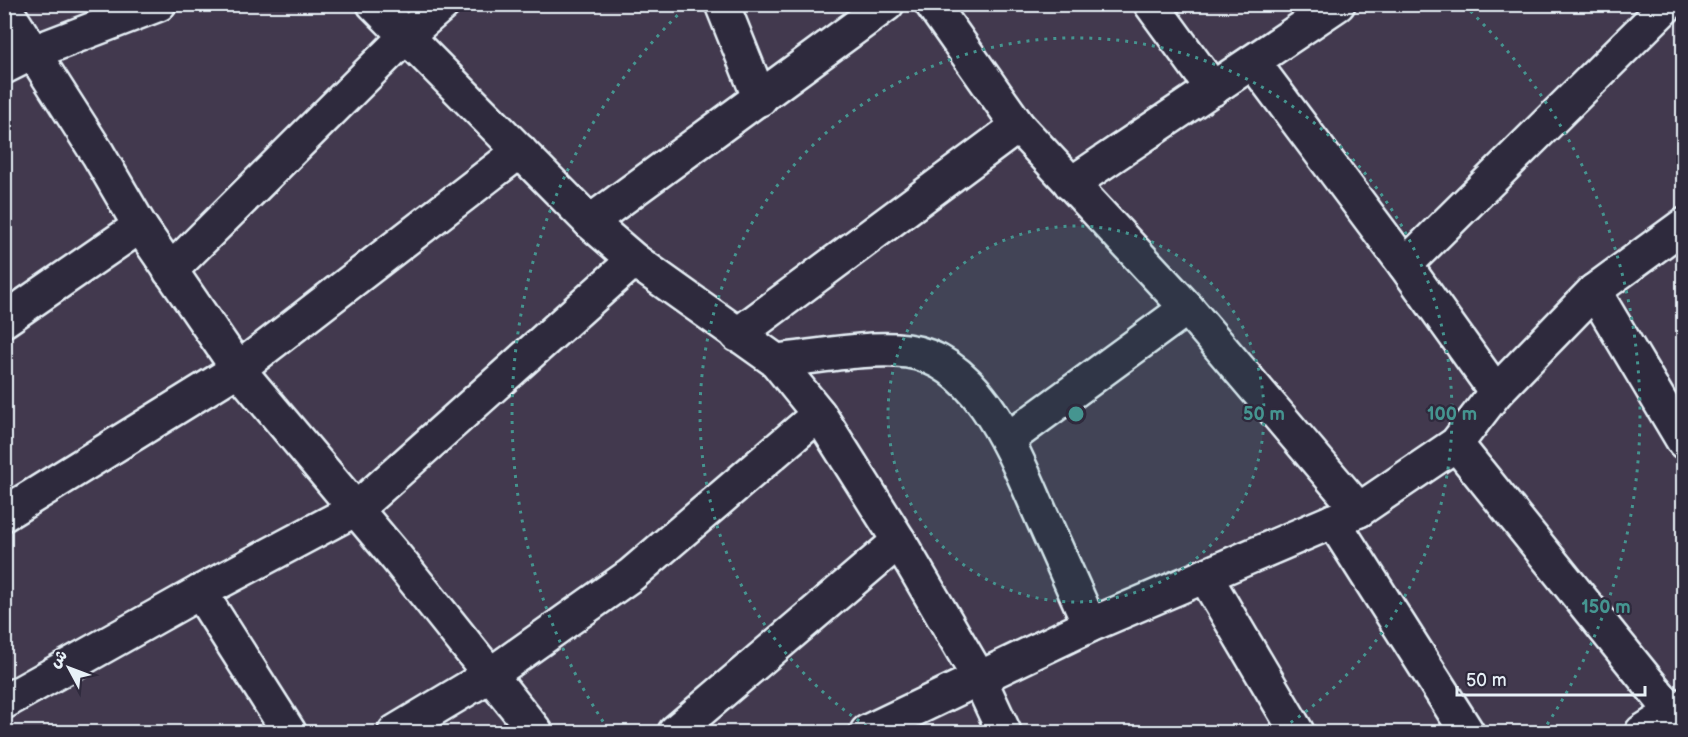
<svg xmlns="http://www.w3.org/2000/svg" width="1688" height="737" viewBox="0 0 1688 737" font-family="'Balsamiq Sans','Playpen Sans Arabic',sans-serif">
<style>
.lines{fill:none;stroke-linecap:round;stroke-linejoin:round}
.minor-casing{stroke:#e8f1f8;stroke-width:38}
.minor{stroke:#2f2a3d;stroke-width:33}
.ring{fill:none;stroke:#459590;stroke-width:3;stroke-dasharray:3 6}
.centre{fill:#459590;stroke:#2f2a3d;stroke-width:3}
.ring-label{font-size:18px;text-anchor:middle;font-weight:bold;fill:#459590;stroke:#2f2a3d;stroke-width:4.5;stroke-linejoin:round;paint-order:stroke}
</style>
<rect width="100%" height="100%" fill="#42394e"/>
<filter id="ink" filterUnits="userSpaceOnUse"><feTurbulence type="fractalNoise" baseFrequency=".0167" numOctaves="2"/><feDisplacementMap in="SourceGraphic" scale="12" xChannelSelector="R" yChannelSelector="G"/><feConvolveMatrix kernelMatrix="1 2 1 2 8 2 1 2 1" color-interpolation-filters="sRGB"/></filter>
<g filter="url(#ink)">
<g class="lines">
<g class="minor-casing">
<g id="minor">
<polyline points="374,4 590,222 634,260 776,361 819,414 899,541 979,678 1004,732"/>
<polyline points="722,4 760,99"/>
<polyline points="932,4 1018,126 1187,308 1359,510"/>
<polyline points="1151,4 1213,89"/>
<polyline points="4,7 98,154 140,226 238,369 396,557 536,732"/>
<polyline points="1253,62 1405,265 1496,392"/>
<polyline points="4,67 34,52 159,4"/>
<polyline points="1071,184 1338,4"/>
<polyline points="590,222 887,4"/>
<polyline points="1405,265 1668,4"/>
<polyline points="170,271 406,36 443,4"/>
<polyline points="1594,291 1684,442"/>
<polyline points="4,320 140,226"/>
<polyline points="737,335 1018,126"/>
<path d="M776 361C815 357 868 346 907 351 982 361 1016 459 1042 517 1058 553 1074 589 1090 625"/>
<polyline points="1007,440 1187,308"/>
<polyline points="1456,444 1673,713"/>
<polyline points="4,514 238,369 520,151"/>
<polyline points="1333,521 1467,732"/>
<polyline points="1205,576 1297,732"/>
<polyline points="200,592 289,732"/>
<polyline points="4,702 200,592 356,509 634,260"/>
<polyline points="395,732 490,675 631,575 819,414"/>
<polyline points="675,732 899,541"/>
<polyline points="867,732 1090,625 1359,510 1456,444 1496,392 1594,291 1684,225"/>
<polyline points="1642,732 1684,705"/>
</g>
</g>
<use href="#minor" class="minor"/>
</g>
</g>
<circle cx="1076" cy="414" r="188" fill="#459590" fill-opacity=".12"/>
<g class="ring">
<circle cx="1076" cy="414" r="188"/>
<path d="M874 731A376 376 0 1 1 1278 731"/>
<path d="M608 729A564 564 0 0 1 688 5M1464 5A564 564 0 0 1 1544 729"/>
</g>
<circle cx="1076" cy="414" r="9" class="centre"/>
<g class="ring-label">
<text x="1264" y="420">50 m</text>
<text x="1452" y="420">100 m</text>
<text x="1606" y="613">150 m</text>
</g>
<rect width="1688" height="737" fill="none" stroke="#2f2a3d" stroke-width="24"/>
<rect x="12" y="12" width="1664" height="713" fill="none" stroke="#e8f1f8" stroke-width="2" filter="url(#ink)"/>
<g transform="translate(69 668) rotate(311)" stroke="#2f2a3d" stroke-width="4.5" paint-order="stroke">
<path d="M0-4.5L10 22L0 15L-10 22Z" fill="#e8f1f8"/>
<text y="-9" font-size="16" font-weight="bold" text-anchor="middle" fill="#e8f1f8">ش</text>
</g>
<path d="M1457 686v9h188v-9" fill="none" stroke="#e8f1f8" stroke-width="3"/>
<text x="1466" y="686" font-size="18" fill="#e8f1f8" stroke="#2f2a3d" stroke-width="4.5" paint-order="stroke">50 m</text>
</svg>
